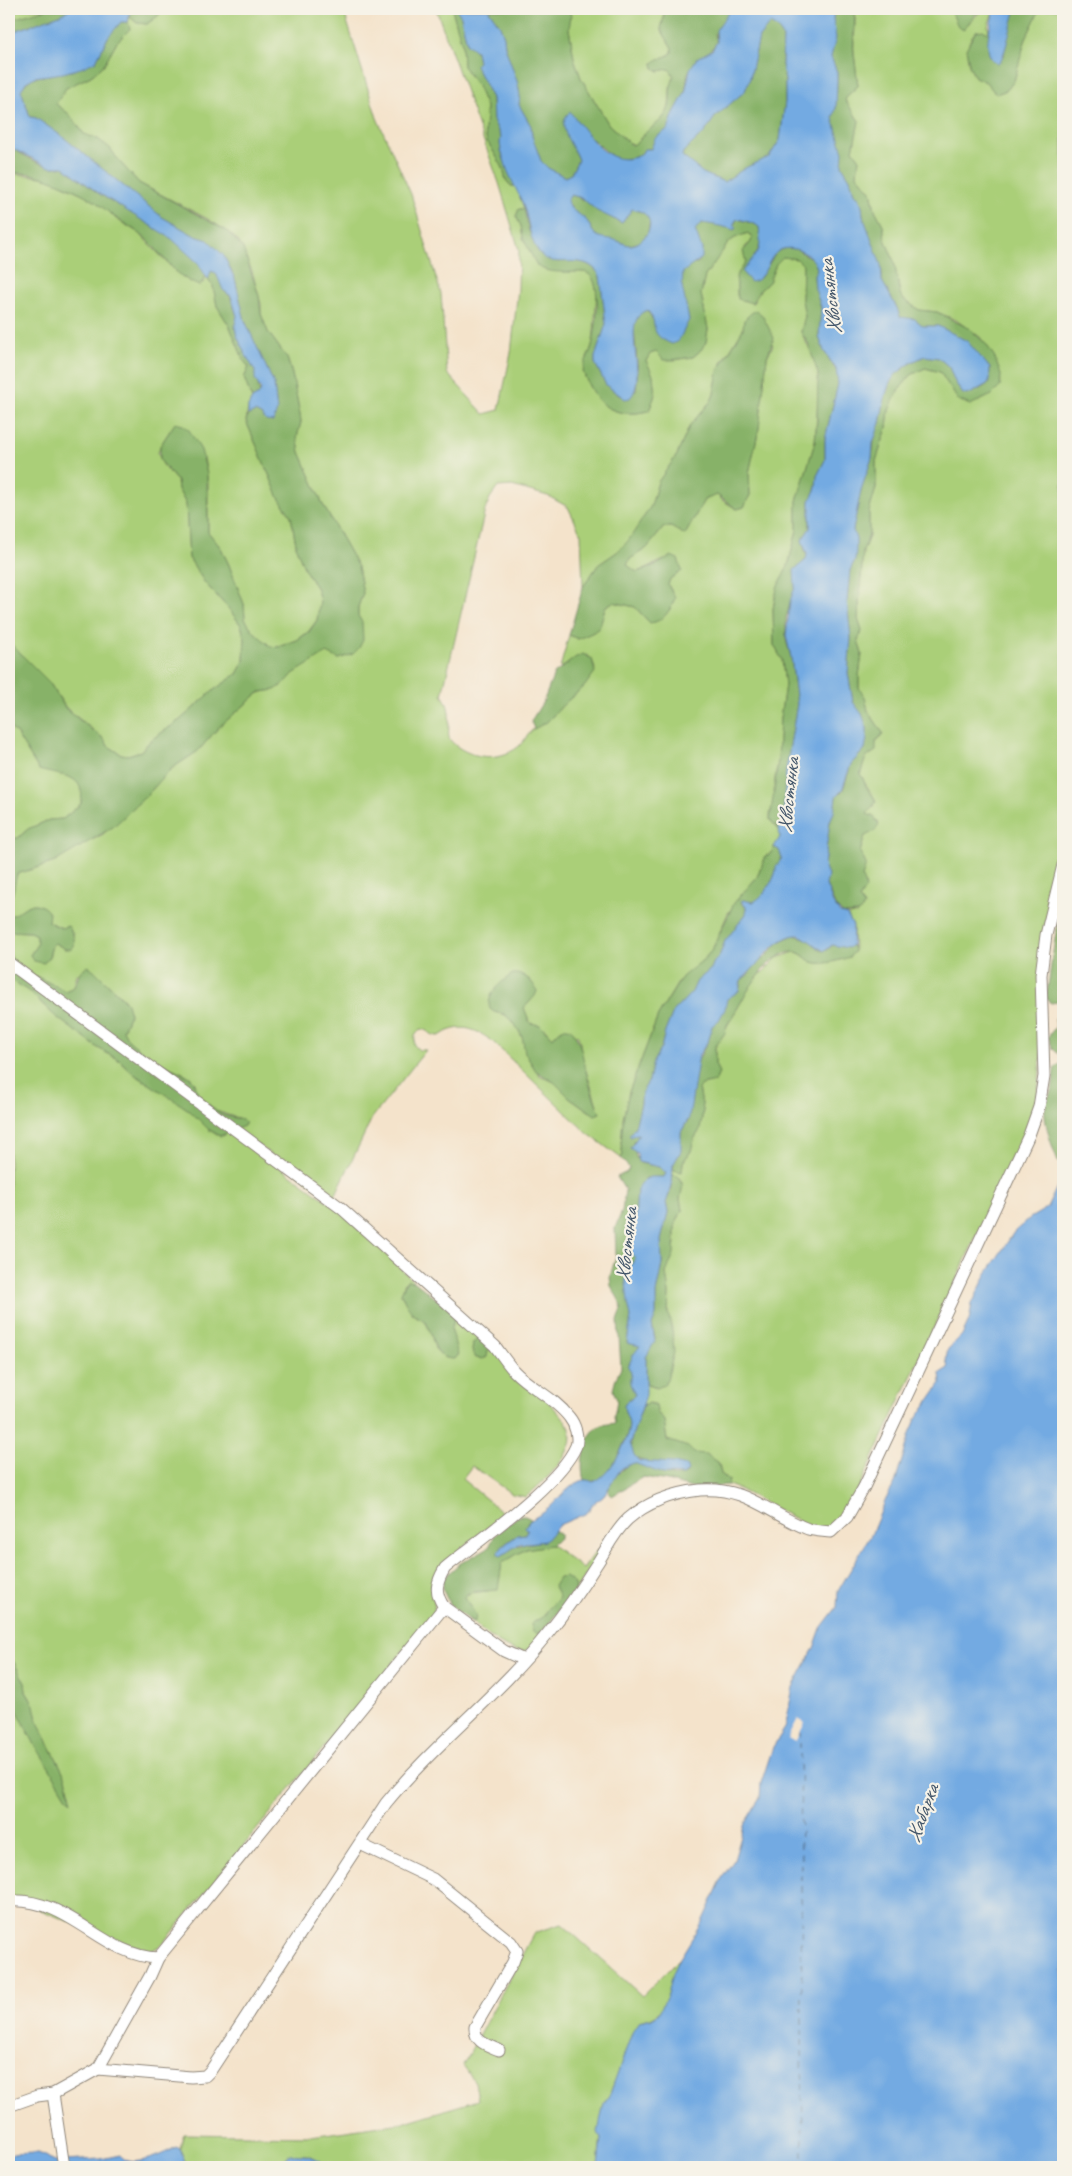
<svg xmlns="http://www.w3.org/2000/svg" width="1072" height="2176" viewBox="0 0 1072 2176" font-family="Caveat,sans-serif">
<style>
.green{fill:#aacf78;stroke:#6a7d52;fill-rule:evenodd}
.forest{fill:#87b268;stroke:#596e4a}
.water{fill:#73aae2;stroke:#4f6a86;fill-rule:evenodd}
.pier{fill:#f4e3cb}
.lines{fill:none;stroke-linecap:round;stroke-linejoin:round}
.ferry{stroke:#44576b;stroke-width:1;stroke-dasharray:6 5;stroke-linecap:butt}
.street-casing{stroke:#90877b;stroke-width:13}
.street{stroke:#fff;stroke-width:11}
.labels{text-anchor:middle;stroke-width:4.5;stroke-linejoin:round;paint-order:stroke}
.water-label{font-size:21px;font-style:italic;fill:#44576b;stroke:#f7f3e8}
</style>
<rect width="100%" height="100%" fill="#f7f3e8"/>
<filter id="ink" filterUnits="userSpaceOnUse"><feTurbulence type="fractalNoise" baseFrequency=".02" numOctaves="2"/><feDisplacementMap in="SourceGraphic" scale="10" xChannelSelector="R" yChannelSelector="G"/><feConvolveMatrix kernelMatrix="1 2 1 2 8 2 1 2 1" color-interpolation-filters="sRGB"/></filter>
<filter id="wash" filterUnits="userSpaceOnUse"><feTurbulence type="fractalNoise" baseFrequency=".0096" numOctaves="4" result="noise"/><feDisplacementMap in="SourceGraphic" scale="20" xChannelSelector="R" yChannelSelector="G"/><feGaussianBlur stdDeviation="1.12" result="paint"/><feColorMatrix in="noise" values="0 0 0 0 0 0 0 0 0 0 0 0 0 0 0 0 0 1.4 0 .05"/><feComposite in="paint" operator="in"/></filter>
<g filter="url(#wash)">
<rect width="100%" height="100%" fill="#f4e3cb"/>
<g class="green">
<polygon points="9,9 47,9 9,20"/>
<path d="M162 9H346V18L377 118 411 194 441 294 447 373 484 414 499 410 511 353 518 289 519 250 499 183 436 9H452L462 44 463 66 477 86 486 107 485 133 487 141 502 166 506 180 511 186H516L524 209H519L516 216 521 226 523 238 540 268 556 271 586 272 593 277 597 292 593 343 583 371C594 405 613 419 649 411L655 395 653 375 646 361 650 354 656 352 662 357 675 360 693 357 701 350 706 342 708 329 701 294 705 276 729 242 735 238 748 233 752 238 751 242 745 247 746 262C737 276 737 279 737 296L753 303 761 289 769 282 776 264 783 257 797 259 803 265 802 299 805 316 801 332 814 358 818 374 819 386 815 442 797 501V530L788 566 775 596 773 609 774 645 782 660 785 685 780 719 778 761 775 778 773 803 770 814V820L780 831V837L771 853 766 856 757 877 728 913 712 950 704 959 679 981 658 1016 629 1092 623 1119 621 1144 623 1155 621 1158 587 1133 492 1041C478 1031 466 1024 448 1031 445 1032 441 1036 438 1036 431 1036 427 1029 420 1029L415 1036 414 1045 419 1050H426L372 1118 335 1196 331 1198 237 1130 239 1118C223 1115 195 1103 195 1083 193 1081 189 1076 187 1075 169 1066 129 1052 123 1030L130 1014 125 1000 100 976 77 974 74 987 65 991C53 983 14 969 9 955 7 948 9 938 9 931L30 932 36 935 38 943 30 955 44 963 49 957 52 945 55 943 65 949 74 946 73 933 47 921 36 904C24 905 19 914 9 916 9 902 13 888 17 874L55 862 74 849 102 835 147 795 171 769 198 751 219 727 255 696C262 690 269 692 276 689 284 685 288 678 294 673 303 665 316 660 327 652L339 659 362 622 358 616V607L363 593 358 567 323 505 300 452 297 437 301 422 300 414 292 374 287 358 268 332 261 314V304L252 271 239 242 227 231 206 218 139 183 103 144 98 139 84 134 69 114 55 104 66 88 91 76 103 66 116 43 130 29 128 22 130 17 137 23 147 24 159 15ZM744 320 773 345 767 357 759 428 749 473 750 495 744 507 737 509 723 501 717 495 704 500 685 535 671 527H664L647 548 630 559 627 565 637 572 664 560 670 579 668 585C682 604 667 615 650 623L635 607 613 602 605 607C599 633 601 628 578 639L569 635 560 668C570 663 575 657 587 655L592 659 595 669C587 686 578 690 565 703 554 714 550 720 536 727 529 731 525 741 518 747 499 762 468 759 451 741 444 734 456 713 442 695L485 510 490 498 498 487 512 486 548 496 568 507 581 534 583 587 598 565 617 552 628 542 651 506 658 482 677 455 690 425 711 401 714 394 715 386 722 363 743 329ZM523 975 531 981V1000L524 1008 530 1023 545 1029 553 1038 556 1034 569 1029 578 1036 580 1043 581 1055 597 1105 590 1112 569 1097 554 1082 539 1075 525 1053V1044L517 1027 508 1016 494 1012 490 1000C501 981 501 980 523 975Z"/>
<polygon points="568,9 663,9 664,17 661,29 672,48 672,53 653,63 654,68 659,71 669,68 675,78 670,88 669,109 660,122 643,135 635,145 628,142 609,125 581,78 574,58 569,29 570,12"/>
<path d="M854 9H950L961 28C976 22 974 9 994 9L988 26 989 34 976 31C964 45 965 62 975 77L986 82 996 94 1007 90 1014 81 1026 38 1040 9H1063V855L1043 934 1042 1043 1037 1106 846 1516 828 1528 809 1526 739 1489 728 1485 729 1480 721 1474 719 1463 694 1453 689 1448 667 1440 664 1421 657 1412 656 1406 651 1403 643 1405 646 1383 654 1388 667 1380 674 1347 668 1314 669 1293 666 1273 675 1244V1226L682 1210 680 1199 682 1183 678 1176 672 1175 673 1170 682 1171 683 1162 691 1151 694 1139 700 1130 703 1110 699 1088 702 1085 715 1082 719 1073 715 1064V1047L752 983 777 958 795 952C802 953 806 959 813 962 822 965 851 960 854 951L853 926 847 915 857 914 864 906 859 899 866 885 862 881 864 859 860 852 865 836 879 822 867 814 869 809 874 807 875 799 860 775 866 757 873 753 876 743 883 733 868 711 865 697 859 688V676L862 654 858 640 862 631 858 619 863 551 869 537V512L876 488V461L887 428 889 410 898 391 911 375 925 368 940 372 957 398 968 404C986 400 991 396 1001 381L994 356 980 337 956 320 937 312 919 310 903 299 900 294 894 262 885 239 883 225 875 210 871 191 857 175 859 158 853 150 859 121 845 100 848 95 858 86C857 75 855 64 854 53 853 38 857 24 854 9Z"/>
<polygon points="10,173 48,178 87,196 104,207 116,219 139,233 174,270 190,282 203,283 206,278 213,286 217,306 230,327 244,361 249,367 244,378 252,399 248,407 246,421 279,498 291,516 297,550 305,570 317,589 320,601 317,620 308,632 297,640 278,647 270,646 253,631 245,619 244,604 229,565 221,548 208,532 208,482 204,458 171,429 160,446 158,453 163,465 177,481 178,489 186,504 189,558 205,583 229,609 241,625 245,639 244,661 237,674 214,690 180,720 151,740 141,751 128,755 121,754 108,746 104,739 66,708 49,682 9,642 9,175"/>
<path d="M9 727 16 733 39 770C51 772 82 774 83 792 83 796 81 800 81 804L63 819 49 820 28 829 18 838 9 839Z"/>
<path d="M9 978 31 993 55 1016 98 1048 119 1060 134 1074 180 1103 197 1117 208 1129 217 1135 223 1136 230 1131 341 1211 415 1282 408 1280 405 1282 401 1295 413 1314 425 1321 431 1333 435 1349 446 1358 457 1357C458 1351 454 1351 453 1345 452 1339 454 1336 451 1329L456 1314 480 1336C473 1343 469 1350 476 1358H486L488 1351 493 1349C508 1363 565 1414 570 1429 571 1433 571 1441 570 1444 563 1466 542 1482 526 1497L512 1494 472 1466 462 1479 501 1511 500 1517C485 1532 437 1561 432 1580 429 1592 438 1601 433 1614L163 1944 151 1951H141L9 1897V1689C25 1727 47 1761 67 1797L68 1787 66 1778 37 1720 32 1701 26 1692 25 1683 9 1653Z"/>
<path d="M552 1545 583 1569 597 1550 601 1551 576 1590 554 1588 559 1593V1598L548 1609 544 1616 531 1624 534 1632 541 1633C538 1638 534 1646 529 1649 512 1659 483 1630 469 1620L474 1612 467 1604 465 1598 470 1593 488 1591 499 1582 502 1563C508 1561 511 1558 516 1554 525 1548 542 1545 552 1545Z"/>
<path d="M562 1924 642 1996 680 1958C673 1972 668 2008 654 2016 650 2019 644 2019 639 2021L631 2037 610 2094 604 2103 598 2167H326L309 2155H290L271 2167H248L244 2160 231 2164 235 2167H187L180 2149 184 2134 311 2136 402 2123 478 2100 475 2082 463 2065 534 1933Z"/>
</g>
<g class="forest">
<polygon points="47,9 70,9 60,15 9,33 9,20"/>
<polygon points="131,9 162,9 159,15 147,24 137,23 130,17"/>
<path d="M452 9H456L461 16 467 44 476 51 478 62 475 65 492 98 493 120 501 137C497 150 510 174 516 186H511L506 180 502 166 487 141 485 133 486 107 477 86 463 66 462 44Z"/>
<path d="M488 9H568L571 15 569 29 574 58 581 78 609 125 631 145C639 144 639 140 643 135 652 126 666 120 669 106 671 99 669 92 671 86 673 78 676 76 669 69L659 71 654 68 653 63C659 57 666 58 672 53V48L661 29 664 17 663 9H731L715 34 717 42 709 52 697 58 688 73 685 93 674 113 670 126 666 133 660 135 652 149H645L639 156 631 158 619 159 613 157 585 133 575 118 565 129 578 160 571 174 565 177 548 168 541 161 532 136 531 126 519 105V88L505 47 504 37 500 26Z"/>
<path d="M834 9H854V11C856 26 852 40 854 54 855 65 857 75 858 86L848 95 845 100 859 121 853 150 859 158 857 175 871 191 875 210 883 225 885 239 894 261 900 294 903 299 919 310 937 312 970 329 986 344 994 356 1001 375 1000 387 992 395 970 405 958 400 940 372 925 368 911 375 898 391 889 410 887 428 876 461V488L869 512V534L863 551 858 619 862 631 858 640 862 654 859 676V688L865 697 868 711 883 733 876 742V751L866 757 860 775 863 777C864 787 872 792 876 802L867 814 874 817 879 824 875 831 865 836 860 852 866 864 862 878 866 888 859 899 864 906 859 913 843 914 836 907 826 885 828 875 824 865 830 821 834 812 836 797 843 790 851 764 865 749 867 728 853 702 848 673 851 638 847 602 850 570 855 560 856 539 853 530 861 490 872 458 875 432 880 423 885 397 892 377 912 362 925 356 939 358 949 367 955 382 963 394C972 395 982 388 989 383L990 368 963 339 938 326H923L915 319 900 318 897 308 882 281V271L863 216 862 206 859 197 854 194 850 179 842 166 841 147 832 118 836 108 837 82V72L831 57 835 38 833 19Z"/>
<polygon points="950,9 984,9 976,14 963,30 958,26"/>
<polygon points="1016,9 1040,9 1026,38 1014,81 1007,90 996,94 986,82 975,77 970,68 966,49 976,31 983,30 989,34 989,53 992,60 1004,56 1007,35"/>
<path d="M121 22H128L130 29 116 43 103 66 91 76 66 88 56 104 69 114 84 134 98 139 110 148 119 161 139 183 227 231 243 248 259 296 261 314 268 332 287 358 292 374 300 414 301 422 297 437 300 452 323 505 358 567 363 593 358 607V616L362 622 363 640 359 648 353 654 339 659 327 653 293 674 288 680 275 690 260 692 255 696 219 727 198 751 171 769 147 795 113 827 55 862 17 874C14 884 14 894 9 904V839L18 838 28 829 49 820 63 819 81 804C86 772 61 777 39 770L16 733 9 727V642L49 682 66 709 104 739 108 746 121 754 128 755 141 751 151 740 180 720 214 690 237 674 244 661 245 639 241 625 229 609 205 583 189 558 186 504 178 489 177 481 160 460V446L175 423 183 425 189 430 201 450 207 474 208 532 221 548 229 565 244 604 245 619 253 631 270 646 278 647 297 640 309 632 317 620 320 601 317 589 305 570 297 550 291 516 279 498 246 421 248 415 255 412 261 415 266 421 277 411 274 384 245 321 235 279 224 256 208 240 195 236 162 217 63 137 36 118 30 116 21 90 25 84 32 78 71 71 96 61 109 35Z"/>
<polygon points="770,24 778,29 783,38 782,65 785,80 785,102 780,140 769,157 745,168 724,182 703,173 682,156 683,152 705,132 715,117 745,91 750,78 759,37"/>
<path d="M9 147C24 155 48 171 64 167 76 175 86 185 98 193 128 213 195 243 206 278L199 286C172 276 160 249 139 233 131 227 123 223 116 218 106 211 99 203 88 197 73 188 25 166 9 175Z"/>
<path d="M571 195C591 200 603 216 622 223L632 209 642 212 649 216 650 219 648 232 641 242 629 245 600 238 594 234 588 222 573 211 567 200Z"/>
<path d="M519 209H524L529 231 540 253 558 262C572 258 593 262 600 276L606 324 595 357V363L606 385 620 396 636 390 638 371 634 329C634 320 638 313 647 310L653 320H689C686 309 677 278 685 269 688 266 694 264 699 262L702 249 695 230 701 223C706 223 729 226 732 229L737 219 758 225C766 244 755 257 743 270L742 272 747 277H761L776 252 786 248 796 249 814 260 817 269 814 276 815 287 821 309 819 337 824 351 837 372 838 384 825 439V460L817 476 816 488 810 501V528L802 540 807 557 795 579V587L786 618V640L791 657 797 704 786 770 783 822 779 829 770 820 778 761 780 719 785 685 782 660 774 645 773 609 777 588 788 566 797 530V501L815 442 817 420 818 374 808 343 801 332 805 316 802 300 803 265 797 259 783 257 776 264 769 282 759 291 752 303 738 299 736 276 746 262 743 251 751 242 752 238 748 233 735 238 729 242 705 276 701 294 708 329 706 342 701 350 693 357 672 360H664L656 352 650 354 646 361 653 375 655 395 649 411C613 419 594 405 583 371 584 362 590 354 592 345 596 332 605 271 582 272 569 272 548 274 537 266L523 238 521 226 516 216Z"/>
<polygon points="211,271 214,272 220,279 223,290 230,296 237,316 235,328 236,333 244,352 255,371 260,394 252,399 244,378 249,367 244,361 230,327 217,306 213,286 208,280"/>
<path d="M756 310 762 315 774 338 767 357 759 428 749 473 750 495 744 507 737 509 717 495 704 500 685 535 671 527H664L647 548 630 559 627 565 637 572 658 564 671 556 678 559 682 571 670 579 668 585 675 598C671 609 664 622 650 623L635 607 613 602 605 607C599 632 601 629 578 639L569 635 583 587 598 565 617 552 628 541 651 506 658 482 677 455 690 425 711 401 714 394 718 371 743 329 744 320 750 314Z"/>
<polygon points="583,654 592,659 595,672 584,687 565,703 547,722 534,729 531,721 544,700 554,674 576,657"/>
<path d="M774 847 779 850 782 855C780 866 765 898 755 902 751 903 747 901 743 900L741 903 746 907V914L725 941 719 957 714 962 711 969 697 981 692 992 673 1012 665 1032 661 1048 653 1062 649 1081 642 1092 641 1104 635 1127 630 1134H637L639 1137 633 1142 636 1157 640 1163 659 1167 666 1173 664 1177 646 1178 637 1191 635 1222 629 1240 635 1259 625 1274 631 1317 627 1343 640 1346 629 1364 632 1375 630 1380 635 1395 629 1399 624 1406C624 1413 629 1418 629 1425 628 1439 610 1478 595 1481 591 1482 588 1480 584 1480 579 1465 584 1434 600 1426 605 1424 610 1424 615 1423L614 1417 617 1400 613 1390 616 1378 621 1368 618 1321 622 1309 619 1300 611 1286 610 1277 616 1256 615 1228 622 1211 625 1190 617 1177 627 1172 629 1168 621 1158 623 1155 621 1144 623 1119 629 1092 658 1016 682 977 704 959 712 950 734 903 757 877 766 856 771 853Z"/>
<polygon points="1063,885 1063,1008 1058,1002 1051,1003 1046,999"/>
<path d="M33 904C40 904 45 907 49 913L48 922 61 928 68 926C73 933 77 941 72 949H65L55 943 52 945 49 957 44 963 34 961 30 955 38 943 36 935 30 932 9 931V916C17 915 23 906 33 904Z"/>
<path d="M794 935 808 939 822 951 827 950 834 944 846 947 852 945 854 951 850 957C839 960 823 966 812 962 806 959 802 953 796 952 764 950 742 1004 727 1025L725 1033 715 1047V1064L719 1073 715 1082 702 1085 699 1088 703 1110 700 1130 694 1139 691 1151 683 1162 682 1172 673 1170 674 1162 680 1153 681 1132 688 1121 697 1062 709 1039 712 1026 724 1009 727 999C736 992 741 992 741 980L749 974 752 967 765 957 780 941Z"/>
<path d="M9 954C20 973 47 980 65 991L74 987C80 977 76 971 88 966L94 970 127 1003 130 1014 123 1030 128 1040 153 1060 190 1077C197 1083 196 1094 204 1100 210 1106 219 1114 227 1116 234 1118 239 1118 246 1122L244 1126 220 1136 208 1129 189 1110 134 1074 119 1060 98 1048 55 1016 31 993 9 978Z"/>
<path d="M513 974C524 973 533 981 537 991L535 996 524 1008 530 1023 540 1025 553 1038C577 1005 583 1062 587 1075 590 1088 595 1101 600 1113L595 1115 569 1097 554 1082 536 1071 525 1053 522 1036 514 1023 504 1014 494 1012 490 1009C485 996 502 980 513 974Z"/>
<polygon points="1063,1014 1063,1056 1061,1056 1053,1049 1048,1037 1056,1026 1055,1018"/>
<path d="M1063 1063V1165L1062 1162H1058C1053 1150 1043 1120 1045 1108 1047 1100 1051 1093 1053 1085 1055 1074 1050 1067 1063 1063Z"/>
<polygon points="672,1175 678,1176 683,1186 680,1199 682,1210 675,1226 674,1254 666,1273 669,1293 668,1314 672,1327 674,1352 667,1380 664,1385 657,1388 646,1383 646,1357 655,1338 652,1325 656,1315 656,1293 662,1264 661,1240 668,1212 666,1202 672,1188"/>
<path d="M407 1280 415 1282 456 1314 451 1329C455 1338 454 1345 458 1354L454 1359C432 1359 434 1336 426 1322 423 1318 420 1319 416 1316 409 1311 404 1301 401 1293Z"/>
<polygon points="480,1336 493,1349 488,1351 487,1357 482,1359 476,1358 472,1351 473,1343"/>
<path d="M649 1403 656 1406 657 1412 664 1421 667 1440 688 1447 694 1453 706 1454 718 1462 721 1474 729 1480 728 1485 691 1488 667 1481 643 1477 612 1496 609 1494C606 1483 622 1468 632 1463 649 1463 669 1484 687 1473L683 1465C673 1463 663 1464 652 1463 615 1459 637 1426 643 1405Z"/>
<path d="M518 1516H525L531 1519 527 1523 528 1530 526 1534 517 1535 501 1547 503 1555C519 1537 540 1551 554 1530L561 1536 552 1545 526 1549 502 1563 498 1590 473 1592 467 1594 465 1598 476 1615 475 1622C457 1616 440 1597 443 1578L459 1564 489 1547 495 1535Z"/>
<polygon points="566,1577 575,1584 576,1590 541,1633 536,1633 532,1630 531,1624 544,1616 548,1609 559,1598 554,1586 559,1578"/>
<polygon points="9,1653 25,1683 26,1692 34,1705 37,1720 66,1778 72,1801 67,1797 34,1743 14,1704 9,1689"/>
</g>
<g class="water">
<polygon points="70,9 131,9 128,22 121,22 108,37 96,61 81,68 63,73 35,77 26,82 21,90 30,117 36,118 63,137 162,217 195,236 208,240 224,256 235,279 245,321 274,384 277,411 273,422 266,421 261,415 255,412 248,415 248,407 252,399 259,395 261,390 255,379 255,371 244,352 236,333 235,324 237,316 231,296 223,290 216,273 211,271 208,280 198,263 172,239 97,192 64,167 50,167 9,147 9,33 60,15"/>
<path d="M456 9H488L500 26 504 37 505 47 517 81 520 95 519 105 531 126 532 136 541 161 548 168 565 177 571 174 578 160C574 146 554 125 570 112 585 129 604 165 632 158 637 157 642 155 644 149H651L655 138 668 129 674 113 685 93 690 69 697 58 712 50 717 42 716 30 731 9H834L833 19 836 38 831 57 837 72V82L836 108 833 118 843 152 842 166 850 179 854 194 859 197 862 206 863 216 881 265 882 281 897 308 900 317 915 319 923 326H938L967 341 990 368 989 383 968 395 963 394 955 382 949 367 939 358 925 356 912 362 896 374 890 382 885 397 880 423 873 443 872 458 861 490 853 530 856 539V550L855 560 850 570 847 602 851 638 848 673 853 702 862 714 867 728V738L865 749 851 764 842 790 836 797 834 812 830 821 824 865 828 875 826 885 833 903 840 913 847 915 853 926 852 945 848 948 832 945 825 951C818 949 809 939 799 935 776 934 757 968 741 980L739 991 727 999 725 1009 719 1020 712 1026 709 1039 699 1055 689 1118 681 1132V1151L673 1165 672 1185 666 1203 668 1212 661 1240 662 1264 656 1293V1315L652 1325 655 1341 646 1357V1395L630 1443 634 1455 639 1461 674 1463 686 1466 688 1471 683 1475 663 1474 634 1463 624 1467 620 1470 603 1497 593 1504 587 1513 559 1525 545 1541 519 1544 501 1556 498 1554C502 1544 510 1542 517 1535L526 1534 528 1530 525 1527C529 1519 537 1517 544 1512 556 1503 566 1487 581 1481 585 1479 589 1480 593 1482 609 1477 629 1441 629 1425 629 1418 624 1413 624 1406L627 1401 635 1395C634 1391 631 1388 630 1383 629 1376 634 1374 628 1367L633 1355 640 1346 627 1343 631 1317 628 1303 625 1274 635 1259 630 1249 629 1240 635 1222 637 1189 644 1180 650 1177H664L666 1173 659 1167 638 1162 637 1153 630 1148 639 1135 637 1134 630 1137V1134L635 1127 641 1104 642 1092 649 1081 653 1062 661 1048 665 1032 673 1012 692 992 697 981 711 969 714 962 719 957 725 941 746 914V907L741 901 743 900 753 902C763 898 777 877 776 867L782 858 779 850 774 847 780 837 779 829 783 822 786 770 797 704 791 657 786 636 790 601 795 587 794 570 806 560 807 554 802 540 810 528V501L816 488 817 476 825 460V439L838 384 836 369 824 351 819 337 821 307 815 289 814 276 817 269C815 254 788 241 776 253 767 261 765 280 751 282L742 272C755 252 763 257 759 227 755 223 743 220 737 219L734 223 736 228 734 230C731 228 706 223 701 223L695 230 702 249V258L683 272 682 286 689 320 680 338 677 342 672 344C645 333 661 324 647 310 618 320 650 377 630 398L625 399 606 385 595 363V357L606 324 600 276C586 250 556 270 542 256 531 245 530 229 526 214 522 199 514 186 508 172 505 165 504 157 501 150L500 143 501 137 493 120 492 98 475 65 478 62 476 51 467 44 461 16ZM770 24 778 29 783 38 782 65 785 80V102L780 140 769 157 745 168 724 182 703 173 682 156 683 152 705 132 715 117 745 91 750 78 759 37ZM571 195 582 198 597 211 622 223 632 209C665 215 645 246 629 245 624 244 619 241 614 240 608 238 601 239 596 235 590 230 590 223 585 219 578 212 569 211 567 200Z"/>
<path d="M994 9H1016C1011 22 1006 57 998 64 979 55 992 23 994 9Z"/>
<polygon points="1063,1174 1063,2167 598,2167 601,2139 598,2132 604,2103 610,2094 633,2030 639,2021 652,2018 658,2014 668,1994 673,1973 680,1958 702,1922 722,1878 734,1860 745,1823 760,1798 761,1783 773,1747 785,1728 793,1687 814,1648 821,1628 837,1607 838,1591 871,1535 886,1499 895,1483 910,1434 916,1419 941,1383 940,1373 948,1368 946,1359 948,1349 962,1335 969,1320 972,1304 986,1275 1014,1232 1030,1218 1047,1208"/>
<path d="M176 2147 180 2149 187 2167H9V2154L38 2153 55 2161H64L101 2159 120 2155C122 2157 124 2159 126 2160 138 2166 166 2153 176 2147Z"/>
<path d="M290 2155C304 2154 317 2156 326 2167H271Z"/>
</g>
<polygon class="pier" points="798,1719 805,1723 795,1742 788,1738"/>
<g class="lines">
<polyline class="ferry" points="800,1732 803,2167"/>
</g>
</g>
<g filter="url(#ink)">
<g class="lines">
<g class="street-casing">
<g id="street">
<path d="M9 963 341 1208 495 1346C501 1354 507 1363 514 1371 530 1388 555 1398 569 1417 575 1424 579 1437 576 1446 560 1484 478 1541 445 1568 436 1583 434 1592 444 1607L158 1958 150 1976 98 2069 53 2094 37 2096 9 2106"/>
<polyline points="444,1607 504,1651 524,1660"/>
<path d="M360 1844 433 1879 511 1942 517 1951 513 1962 475 2027C474 2042 487 2045 499 2050"/>
<path d="M9 1901C70 1897 102 1956 158 1958"/>
<path d="M98 2069 191 2077 205 2076 211 2070 386 1803C436 1742 499 1695 548 1633 565 1612 581 1589 596 1565 606 1550 614 1532 628 1519 649 1501 673 1493 700 1490 746 1486 769 1514 808 1529 815 1531 824 1531 831 1532L847 1517 864 1487 1029 1135 1039 1107 1044 1076 1041 975 1046 935 1063 865"/>
<polyline points="53,2094 64,2167"/>
</g>
</g>
<use href="#street" class="street"/>
</g>
</g>
<g class="labels">
<g class="water-label">
<text transform="translate(830 297) rotate(-97)" y="7">Хвостянка</text>
<text transform="translate(788 795) rotate(-84)" y="7">Хвостянка</text>
<text transform="translate(626 1245) rotate(-84)" y="7">Хвостянка</text>
<text transform="translate(922 1813) rotate(-70)" y="7">Хабарка</text>
</g>
</g>
<rect width="1072" height="2176" fill="none" stroke="#f7f3e8" stroke-width="30"/>
</svg>
